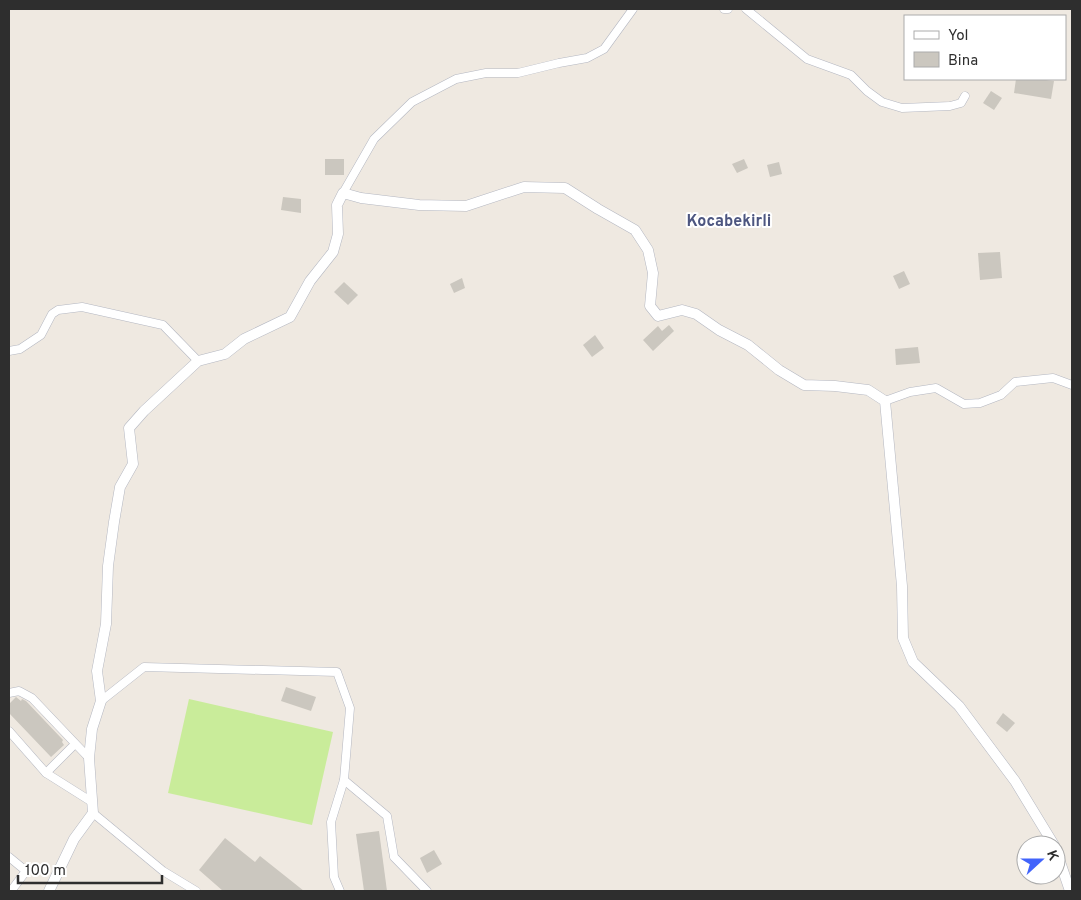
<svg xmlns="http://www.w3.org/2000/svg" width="1081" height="900" viewBox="0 0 1081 900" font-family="Overpass,sans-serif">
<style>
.pitch{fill:#c9ec9a}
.building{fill:#cbc7bf}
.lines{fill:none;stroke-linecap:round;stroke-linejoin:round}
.minor-casing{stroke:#b4b7c1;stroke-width:9}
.tertiary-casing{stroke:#b4b7c1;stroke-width:11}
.minor{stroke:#fff;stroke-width:8}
.tertiary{stroke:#fff;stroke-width:10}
.labels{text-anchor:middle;stroke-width:4;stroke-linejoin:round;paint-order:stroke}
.neighbourhood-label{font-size:16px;font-weight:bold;fill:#4d5680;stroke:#fff}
</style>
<rect width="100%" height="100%" fill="#efe9e1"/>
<polygon class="pitch" points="189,699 333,732 312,825 168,793"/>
<g class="building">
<polygon points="1016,79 1038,79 1054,81 1051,99 1014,93"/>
<polygon points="991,91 1002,98 994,110 983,103"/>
<rect x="325" y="159" width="19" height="16"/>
<polygon points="744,159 748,168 737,173 732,164"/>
<polygon points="779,162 782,174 770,177 767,165"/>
<polygon points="283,197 301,199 301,213 281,210"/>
<polygon points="1000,252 1002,278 980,280 978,253"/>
<polygon points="904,271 910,284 899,289 893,276"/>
<polygon points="462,278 465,288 454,293 450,284"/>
<polygon points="344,282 358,295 348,305 334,292"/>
<polygon points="669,325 674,331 653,351 643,340 658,326 662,331"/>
<polygon points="595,335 604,348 592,357 583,345"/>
<polygon points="918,347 920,363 896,365 895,349"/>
<polygon points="286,687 316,697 311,711 281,701"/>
<polygon points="16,697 21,701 22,699 26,701 63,740 62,742 64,745 51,757 9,713 9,704"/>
<polygon points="1003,713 1015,723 1007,732 996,723"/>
<polygon points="379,831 387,891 364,891 356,834"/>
<polygon points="225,838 255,862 260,856 304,891 223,891 199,870"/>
<polygon points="434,850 442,864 427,873 420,858"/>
</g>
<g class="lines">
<g class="minor-casing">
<g id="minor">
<polyline points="724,9 728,9"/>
<polyline points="746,9 807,59 851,75 867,91 882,102 902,108 950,106 961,103 965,96"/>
<polyline points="343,193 374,139 412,102 456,79 486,73 518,73 559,63 587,58 604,49 633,9"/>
<polyline points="9,351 20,349 41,335 52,314 58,310 82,307 163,325 198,361"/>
<polyline points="885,401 910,392 936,388 964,404 980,403 1001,395 1015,382 1053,378 1072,385"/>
<polyline points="9,693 19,691 32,698 89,758"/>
<polyline points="101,701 144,667 337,672 350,708 344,780 331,822 334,877 340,891"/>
<polyline points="9,731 46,773 92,802"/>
<polyline points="46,773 75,744"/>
<polyline points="344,780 387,816 394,857 427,891"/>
<polyline points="93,813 163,871 196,891"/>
<polyline points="9,857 26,871 11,891"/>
</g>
</g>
<g class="tertiary-casing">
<g id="tertiary">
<polyline points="1056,850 1070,891"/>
<polyline points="49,891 74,839 93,813 89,758 92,729 101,701 97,671 106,624 108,566 114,522 120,487 133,464 129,428 144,411 198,361 225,354 244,339 290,317 310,281 333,252 338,234 337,205 343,193 361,198 419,205 466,206 524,187 565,188 598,209 635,230 648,250 653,273 650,306 658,316 682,310 696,314 719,330 748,345 779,370 804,385 835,386 868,390 885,401 902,586 903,638 913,662 959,706 1015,781 1054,845"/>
</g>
</g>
<use href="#minor" class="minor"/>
<use href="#tertiary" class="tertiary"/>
</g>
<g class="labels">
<g class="neighbourhood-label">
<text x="729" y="226">Kocabekirli</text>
</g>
</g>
<rect width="1081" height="900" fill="none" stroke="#2e2e2e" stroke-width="20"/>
<rect x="904" y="15" width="162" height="65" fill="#ffffff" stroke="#ababab"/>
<rect x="914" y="31" width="25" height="8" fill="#ffffff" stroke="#ababab"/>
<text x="948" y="40" font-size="15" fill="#2e2e2e">Yol</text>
<rect x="914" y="52" width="25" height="15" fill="#cbc7bf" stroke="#ababab"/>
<text x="948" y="65" font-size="15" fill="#2e2e2e">Bina</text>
<g transform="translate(1041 860) rotate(69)"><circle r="24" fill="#ffffff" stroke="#ababab"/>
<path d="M0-4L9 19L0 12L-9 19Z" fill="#4264fb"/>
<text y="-8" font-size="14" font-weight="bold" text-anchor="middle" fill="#2e2e2e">K</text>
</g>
<path d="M18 875v8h144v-8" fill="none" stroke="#2e2e2e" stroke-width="2.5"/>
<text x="25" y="875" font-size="15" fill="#2e2e2e" stroke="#ffffff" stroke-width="4" paint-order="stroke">100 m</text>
</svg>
